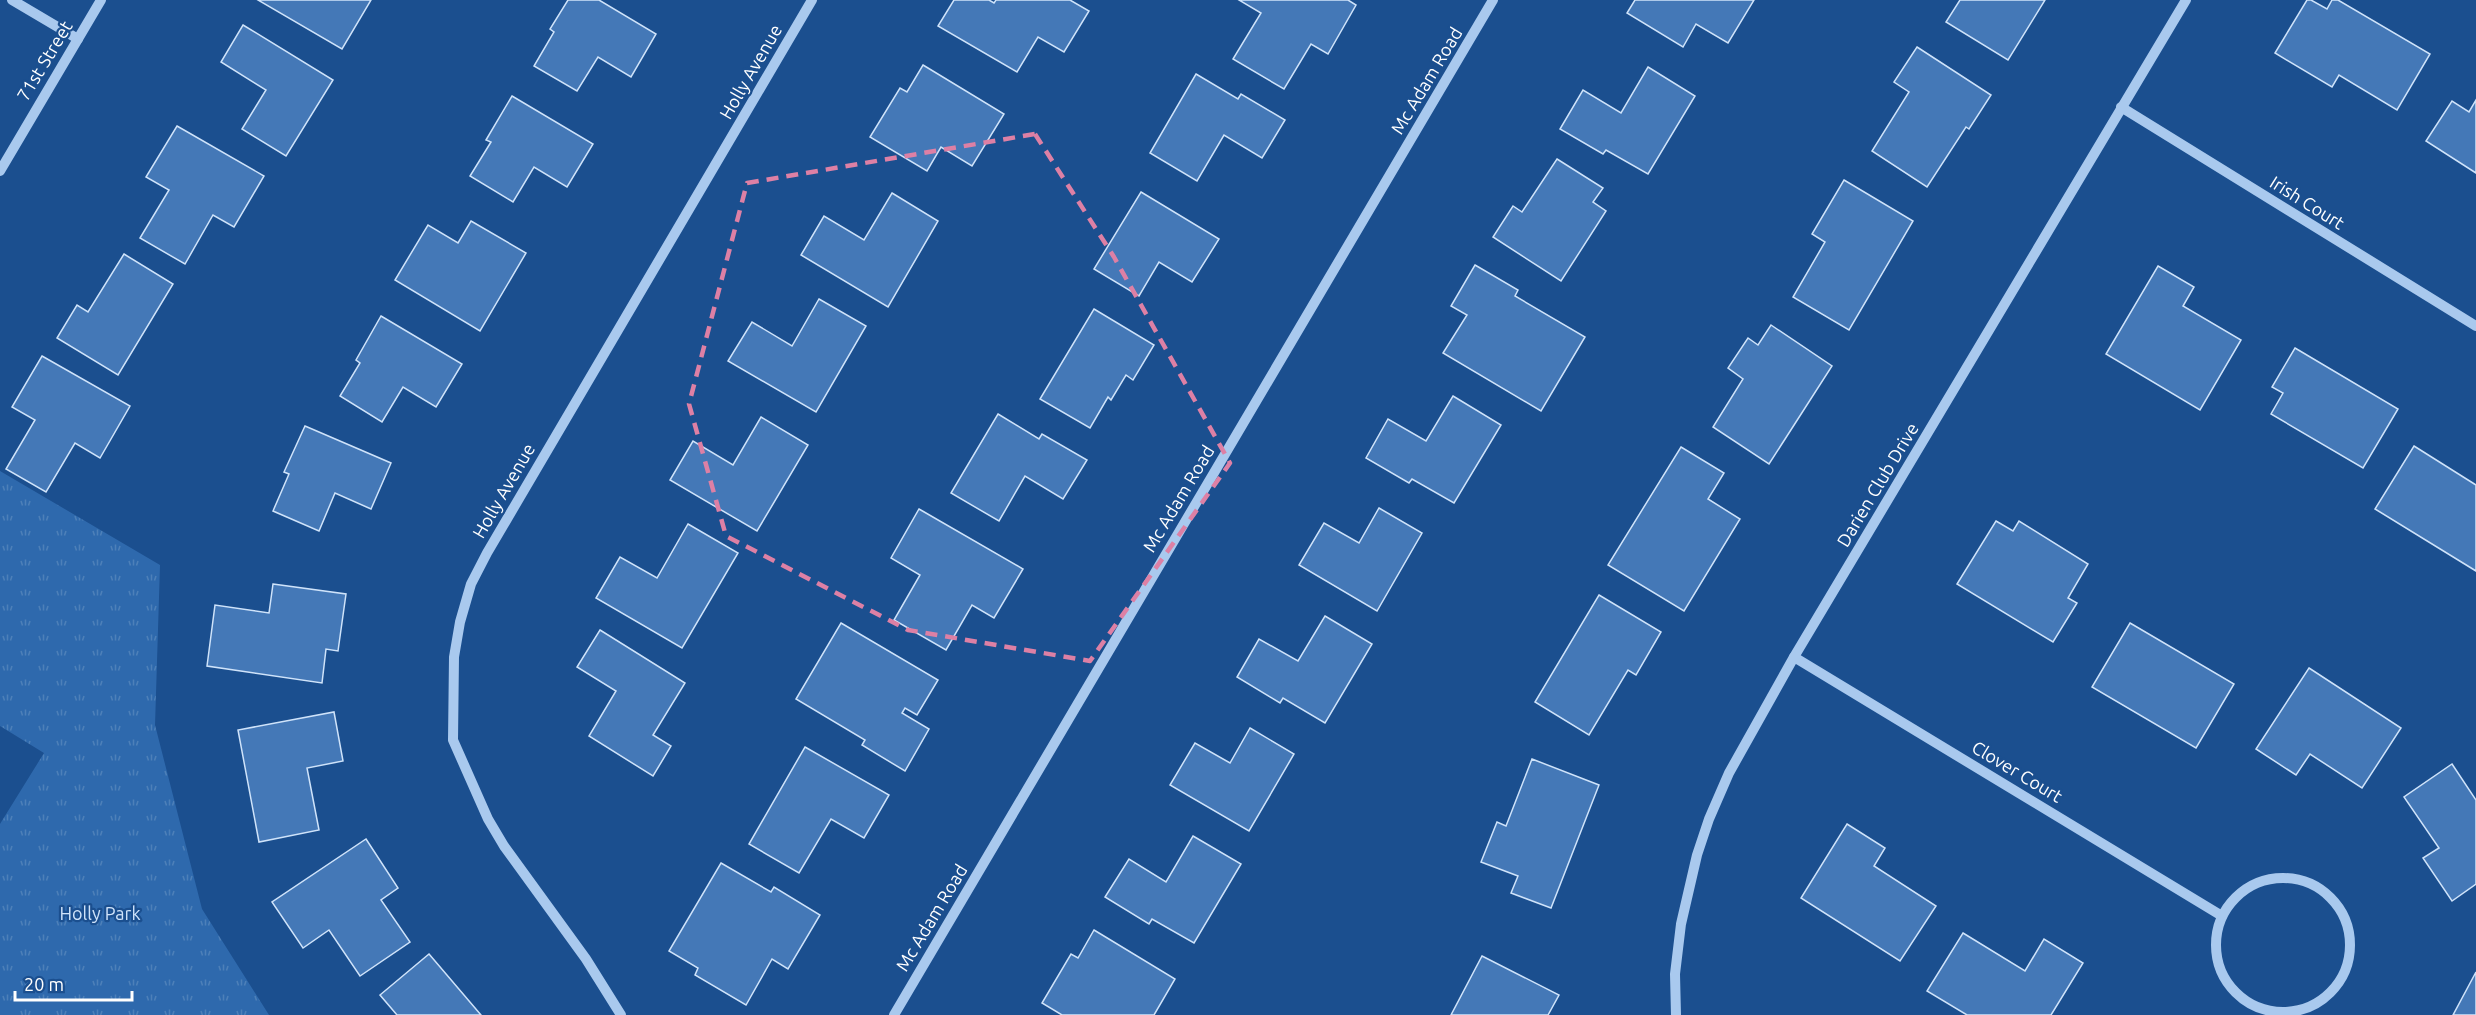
<svg xmlns="http://www.w3.org/2000/svg" width="2476" height="1015" viewBox="0 0 2476 1015" font-family="Ubuntu,sans-serif">
<style>
.park{fill:url(#park-tufts)}
.building{fill:#4478b7;stroke:#cfe3fa;stroke-width:1.5}
.lines{fill:none;stroke-linecap:round;stroke-linejoin:round}
.minor{stroke:#a9c9ee;stroke-width:10}
.marked{fill:none;stroke:#dd80a5;stroke-width:4.5;stroke-dasharray:12 8;stroke-linejoin:round}
.labels{text-anchor:middle;stroke-width:4.5;stroke-linejoin:round;paint-order:stroke}
.street-label{font-size:18px;fill:#fff;stroke:#1b4f8f}
.park-label{font-size:18px;fill:#cfe3fa;stroke:#1b4f8f}
</style>
<defs>
<pattern id="park-tufts" width="24" height="20" patternUnits="userSpaceOnUse" patternTransform="scale(1.5)"><rect width="24" height="20" fill="#2e69ad"/><path d="M3 7l-1-3M5 7V3M7 7l1-3M15 17l-1-3M17 17v-4M19 17l1-3" fill="none" stroke="#4d80b9"/></pattern>
</defs>
<rect width="100%" height="100%" fill="#1b4f8f"/>
<polygon class="park" points="0,471 160,565 155,725 202,909 269,1015 0,1015 0,824 44,753 0,726"/>
<g class="building">
<polygon points="258,0 371,0 342,49"/>
<polygon points="568,0 599,0 656,34 631,77 598,57 577,91 534,66 554,32 550,29"/>
<polygon points="954,0 989,0 994,3 996,0 1070,0 1089,11 1064,52 1038,37 1017,72 938,26"/>
<polygon points="1239,0 1348,0 1356,5 1328,54 1311,44 1284,89 1233,59 1261,13"/>
<polygon points="1635,0 1754,0 1728,43 1696,24 1683,47 1627,13"/>
<polygon points="1960,0 2045,0 2008,60 1946,22"/>
<polygon points="2307,0 2311,0 2327,9 2332,0 2338,0 2430,54 2397,110 2339,75 2332,87 2275,53"/>
<polygon points="243,25 333,80 286,156 242,129 266,90 221,62"/>
<polygon points="1917,47 1991,95 1969,129 1966,127 1927,187 1872,151 1909,92 1894,82"/>
<polygon points="923,65 1004,114 972,166 941,147 927,171 870,137 900,88 907,92"/>
<polygon points="1648,67 1695,96 1648,174 1606,150 1603,154 1560,129 1583,90 1621,113"/>
<polygon points="1196,74 1238,99 1241,94 1285,120 1262,158 1224,135 1197,181 1150,153"/>
<polygon points="512,96 593,144 567,187 534,167 513,202 470,176 491,142 486,140"/>
<polygon points="2476,100 2476,173 2426,141 2452,101 2469,112"/>
<polygon points="177,126 264,176 234,227 213,215 185,264 140,238 169,190 146,177"/>
<polygon points="1557,159 1603,188 1593,202 1606,211 1561,281 1493,237 1513,206 1522,212"/>
<polygon points="1844,180 1913,221 1849,330 1793,297 1825,242 1812,234"/>
<polygon points="1141,192 1219,239 1192,282 1159,262 1139,296 1094,269"/>
<polygon points="892,193 938,221 888,307 801,255 824,216 864,240"/>
<polygon points="471,221 526,253 480,331 395,280 428,225 458,243"/>
<polygon points="124,254 173,284 118,375 57,338 77,305 88,312"/>
<polygon points="1475,265 1518,290 1515,296 1585,337 1541,411 1443,353 1467,315 1451,306"/>
<polygon points="2158,266 2194,287 2183,306 2241,340 2200,410 2106,354"/>
<polygon points="819,299 866,326 816,412 728,361 752,322 792,346"/>
<polygon points="1094,309 1154,345 1133,380 1126,375 1111,400 1108,397 1090,428 1040,399"/>
<polygon points="381,316 462,364 436,407 403,387 382,422 340,396 360,363 356,360"/>
<polygon points="1771,325 1832,366 1769,464 1713,427 1743,379 1728,368 1748,338 1758,345"/>
<polygon points="2295,348 2398,409 2363,468 2271,414 2283,393 2272,387"/>
<polygon points="42,356 130,406 100,458 75,443 46,492 6,469 35,420 12,407"/>
<polygon points="1453,396 1501,425 1454,503 1412,479 1409,483 1366,458 1388,419 1426,441"/>
<polygon points="998,414 1039,439 1042,434 1087,460 1063,499 1025,476 999,521 951,493"/>
<polygon points="761,417 808,445 757,531 670,480 693,441 733,465"/>
<polygon points="305,426 391,463 371,509 335,493 319,531 273,511 289,474 284,472"/>
<polygon points="2414,446 2476,485 2476,571 2375,509"/>
<polygon points="1681,447 1724,473 1708,499 1740,519 1684,611 1608,565"/>
<polygon points="1379,508 1422,533 1377,611 1299,565 1324,523 1359,543"/>
<polygon points="919,509 1023,569 994,618 972,605 946,650 894,620 920,575 891,558"/>
<polygon points="1996,521 2013,531 2019,521 2088,564 2068,598 2077,603 2053,642 1957,584"/>
<polygon points="688,524 738,553 682,648 596,598 620,557 657,578"/>
<polygon points="273,584 346,594 338,651 326,649 322,683 207,666 215,605 269,613"/>
<polygon points="1599,595 1661,632 1636,675 1628,670 1589,735 1535,702"/>
<polygon points="1325,616 1372,644 1325,723 1283,698 1280,703 1237,677 1259,639 1298,661"/>
<polygon points="841,623 938,680 917,715 905,708 902,713 929,729 905,771 862,745 865,740 796,699"/>
<polygon points="2130,623 2234,684 2196,748 2092,687"/>
<polygon points="600,630 685,683 653,735 671,746 653,776 589,736 616,691 577,667"/>
<polygon points="2309,668 2401,728 2362,788 2310,754 2296,775 2256,749"/>
<polygon points="334,712 343,761 307,768 319,830 259,842 238,730"/>
<polygon points="1250,728 1294,754 1249,831 1170,785 1195,743 1230,763"/>
<polygon points="805,747 889,795 864,838 831,819 799,873 749,844"/>
<polygon points="1532,759 1599,785 1551,908 1511,893 1518,876 1481,862 1497,822 1506,826"/>
<polygon points="2452,764 2476,800 2476,884 2452,901 2423,858 2439,848 2404,797"/>
<polygon points="1847,824 1885,848 1874,866 1936,906 1900,961 1801,898"/>
<polygon points="1193,836 1241,864 1194,943 1152,919 1149,924 1105,897 1129,859 1166,882"/>
<polygon points="366,839 398,888 381,900 410,942 360,976 329,930 303,948 272,902"/>
<polygon points="721,863 771,892 774,887 820,915 788,969 772,959 746,1005 695,975 698,968 669,951"/>
<polygon points="1094,930 1175,979 1154,1015 1062,1015 1042,1003 1071,954 1078,958"/>
<polygon points="1963,933 2025,971 2044,939 2083,963 2051,1015 1967,1015 1927,991"/>
<polygon points="429,954 481,1015 397,1015 380,995"/>
<polygon points="1482,956 1559,995 1548,1015 1451,1015"/>
<polygon points="2476,972 2476,1015 2453,1015"/>
</g>
<g class="lines">
<g class="minor">
<polyline points="12,0 78,39"/>
<polyline points="2121,107 2476,326"/>
<polyline points="0,171 101,0"/>
<polyline points="1794,657 2222,916"/>
<circle cx="2283" cy="945" r="67"/>
<polyline points="621,1015 586,959 504,846 488,819 453,740 454,657 460,622 471,584 487,553 812,0"/>
<polyline points="894,1015 1493,0"/>
<polyline points="1676,1015 1675,974 1681,924 1697,855 1709,819 1729,773 1794,657 2186,0"/>
</g>
</g>
<path class="marked" d="M1035 134 1114 257 1230 463 1090 661 908 630 726 536 689 404 747 183Z"/>
<g class="labels">
<g class="street-label">
<text transform="translate(45 61) rotate(-59)" y="6">71st Street</text>
<text transform="translate(751 72) rotate(-60)" y="6">Holly Avenue</text>
<text transform="translate(1427 81) rotate(-59)" y="6">Mc Adam Road</text>
<text transform="translate(2307 203) rotate(32)" y="6">Irish Court</text>
<text transform="translate(1878 485) rotate(-59)" y="6">Darien Club Drive</text>
<text transform="translate(504 491) rotate(-60)" y="6">Holly Avenue</text>
<text transform="translate(1179 499) rotate(-59)" y="6">Mc Adam Road</text>
<text transform="translate(2017 772) rotate(31)" y="6">Clover Court</text>
<text transform="translate(932 918) rotate(-59)" y="6">Mc Adam Road</text>
</g>
<g class="park-label">
<text x="100" y="920">Holly Park</text>
</g>
</g>
<path d="M15 991v9h117v-9" fill="none" stroke="#ffffff" stroke-width="3"/>
<text x="24" y="991" font-size="18" fill="#ffffff" stroke="#1b4f8f" stroke-width="4.5" paint-order="stroke">20 m</text>
</svg>
